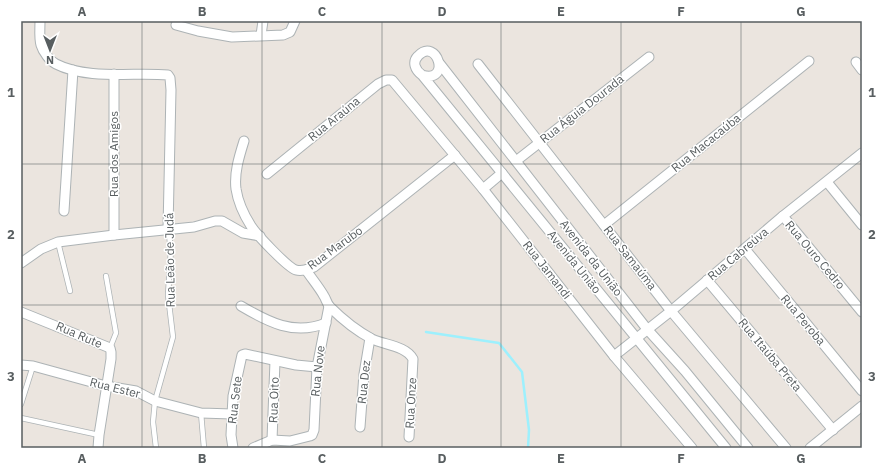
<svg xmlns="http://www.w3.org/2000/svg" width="883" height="469" viewBox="0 0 883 469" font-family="'IBM Plex Sans',sans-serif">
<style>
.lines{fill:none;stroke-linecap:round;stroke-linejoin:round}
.stream{stroke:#9df0fd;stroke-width:2.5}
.service-casing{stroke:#adb3b5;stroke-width:6}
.minor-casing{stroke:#adb3b5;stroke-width:11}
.service{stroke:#fff;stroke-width:4.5}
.minor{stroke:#fff;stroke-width:9}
.grid{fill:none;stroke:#585e60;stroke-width:1;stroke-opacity:0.55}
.labels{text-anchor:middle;stroke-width:3;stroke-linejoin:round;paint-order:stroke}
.street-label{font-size:12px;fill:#585e60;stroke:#fff}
.neatline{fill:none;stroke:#585e60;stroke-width:1.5}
.grid-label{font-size:13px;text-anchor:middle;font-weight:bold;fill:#585e60}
</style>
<rect width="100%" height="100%" fill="#ebe5df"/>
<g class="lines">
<polyline class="stream" points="426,332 499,343 522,372 529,430 528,448"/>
<g class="service-casing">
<g id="service">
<polyline points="58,242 70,291"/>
<polyline points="106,276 116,333 110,348"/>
<polyline points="21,404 33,366"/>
<polyline points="201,413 204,448"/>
<polyline points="21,418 99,435"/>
<polyline points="156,448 153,422 155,401 173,337 168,295 171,249 168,229"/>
</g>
</g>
<g class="minor-casing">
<g id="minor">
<path d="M40 21C40 28 39 39 41 45 43 52 50 61 56 64 87 80 135 72 168 75L170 78 171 90 168 229"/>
<polyline points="176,25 198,31 232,37 283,35 290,32 295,21"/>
<polyline points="261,35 263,21"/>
<polyline points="856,62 862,70"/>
<polyline points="440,64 647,329 685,371 748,448"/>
<polyline points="478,64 671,311 786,448"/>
<path d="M422 75C452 84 437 36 418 56 412 62 415 70 422 75L726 448"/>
<path d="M244 141C239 157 234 173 236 189 238 202 244 215 251 226 256 234 288 268 296 270 303 272 308 269 314 267L455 155"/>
<polyline points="516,161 649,57"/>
<polyline points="267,174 378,84 386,80 392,80 483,189 614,356 692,448"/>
<polyline points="827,182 862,225"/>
<polyline points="483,189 502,173"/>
<polyline points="64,211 73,70"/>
<polyline points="783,216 862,312"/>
<polyline points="604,225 809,61"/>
<polyline points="114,235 114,74"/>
<polyline points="745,249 862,391"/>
<polyline points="21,263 41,249 58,242 114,235 194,227 215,221 222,221 243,233 260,236"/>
<path d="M306 270C312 279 319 287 324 296 326 299 327 304 330 307 342 319 357 331 372 339 385 345 406 346 413 359L409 437"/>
<polyline points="707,280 833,430"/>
<path d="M241 306C268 322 294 336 326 323"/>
<polyline points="21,312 110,348 111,352 111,359 99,435 98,448"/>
<polyline points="614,356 671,311 783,216 862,153"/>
<polyline points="21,365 33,366 106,386 136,391 155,401 201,413 232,414"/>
<polyline points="360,427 364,374 370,338"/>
<polyline points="272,440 275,361"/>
<polyline points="233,448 231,435 233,396 242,355 245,354 296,365 317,367"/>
<polyline points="253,448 272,440 290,441 310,436 312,435 314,430 317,367 329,306"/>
<polyline points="810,448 862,406"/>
</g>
</g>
<use href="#service" class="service"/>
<use href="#minor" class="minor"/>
</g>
<path class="grid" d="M142 21V448M262 21V448M382 21V448M501 21V448M621 21V448M741 21V448M21 164H862M21 305H862"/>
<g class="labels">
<g class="street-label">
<text transform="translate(582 109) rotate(-38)" y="4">Rua Águia Dourada</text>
<text transform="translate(334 119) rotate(-39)" y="4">Rua Araúna</text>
<text transform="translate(706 143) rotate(-39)" y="4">Rua Macacaúba</text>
<text transform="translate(114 154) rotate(-90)" y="4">Rua dos Amigos</text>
<text transform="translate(335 248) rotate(-36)" y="4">Rua Marubo</text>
<text transform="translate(738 254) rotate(-40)" y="4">Rua Cabreúva</text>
<text transform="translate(815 255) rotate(50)" y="4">Rua Ouro Cedro</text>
<text transform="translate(591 258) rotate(52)" y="4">Avenida da União</text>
<text transform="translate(630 258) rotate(52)" y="4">Rua Samaúma</text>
<text transform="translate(170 260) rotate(-91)" y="4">Rua Leão de Judá</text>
<text transform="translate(574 262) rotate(51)" y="4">Avenida União</text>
<text transform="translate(547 270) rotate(52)" y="4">Rua Jamandi</text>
<text transform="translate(803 320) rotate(50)" y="4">Rua Peroba</text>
<text transform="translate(79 335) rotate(23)" y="4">Rua Rute</text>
<text transform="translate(770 355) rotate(50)" y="4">Rua Itaúba Preta</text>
<text transform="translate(318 371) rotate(-84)" y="4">Rua Nove</text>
<text transform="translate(364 382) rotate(-84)" y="4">Rua Dez</text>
<text transform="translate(115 388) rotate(14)" y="4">Rua Ester</text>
<text transform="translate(235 400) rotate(-83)" y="4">Rua Sete</text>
<text transform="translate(274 400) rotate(-88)" y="4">Rua Oito</text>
<text transform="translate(411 403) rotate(-87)" y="4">Rua Onze</text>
</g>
</g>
<rect width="883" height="469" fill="none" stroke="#ffffff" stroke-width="44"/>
<g transform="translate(50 50) rotate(180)" stroke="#ffffff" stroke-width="3" paint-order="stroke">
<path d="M0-3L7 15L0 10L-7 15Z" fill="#585e60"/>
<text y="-6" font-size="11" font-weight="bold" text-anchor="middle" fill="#585e60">N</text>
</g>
<rect x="22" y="22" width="839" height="425" class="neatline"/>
<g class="grid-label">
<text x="82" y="16">A</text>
<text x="202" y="16">B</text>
<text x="322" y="16">C</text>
<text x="442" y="16">D</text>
<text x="561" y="16">E</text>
<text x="681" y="16">F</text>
<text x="801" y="16">G</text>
<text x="11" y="97">1</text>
<text x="872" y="97">1</text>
<text x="11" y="239">2</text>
<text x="872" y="239">2</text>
<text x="11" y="381">3</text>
<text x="872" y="381">3</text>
<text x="82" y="463">A</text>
<text x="202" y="463">B</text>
<text x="322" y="463">C</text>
<text x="442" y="463">D</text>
<text x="561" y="463">E</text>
<text x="681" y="463">F</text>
<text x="801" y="463">G</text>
</g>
</svg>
